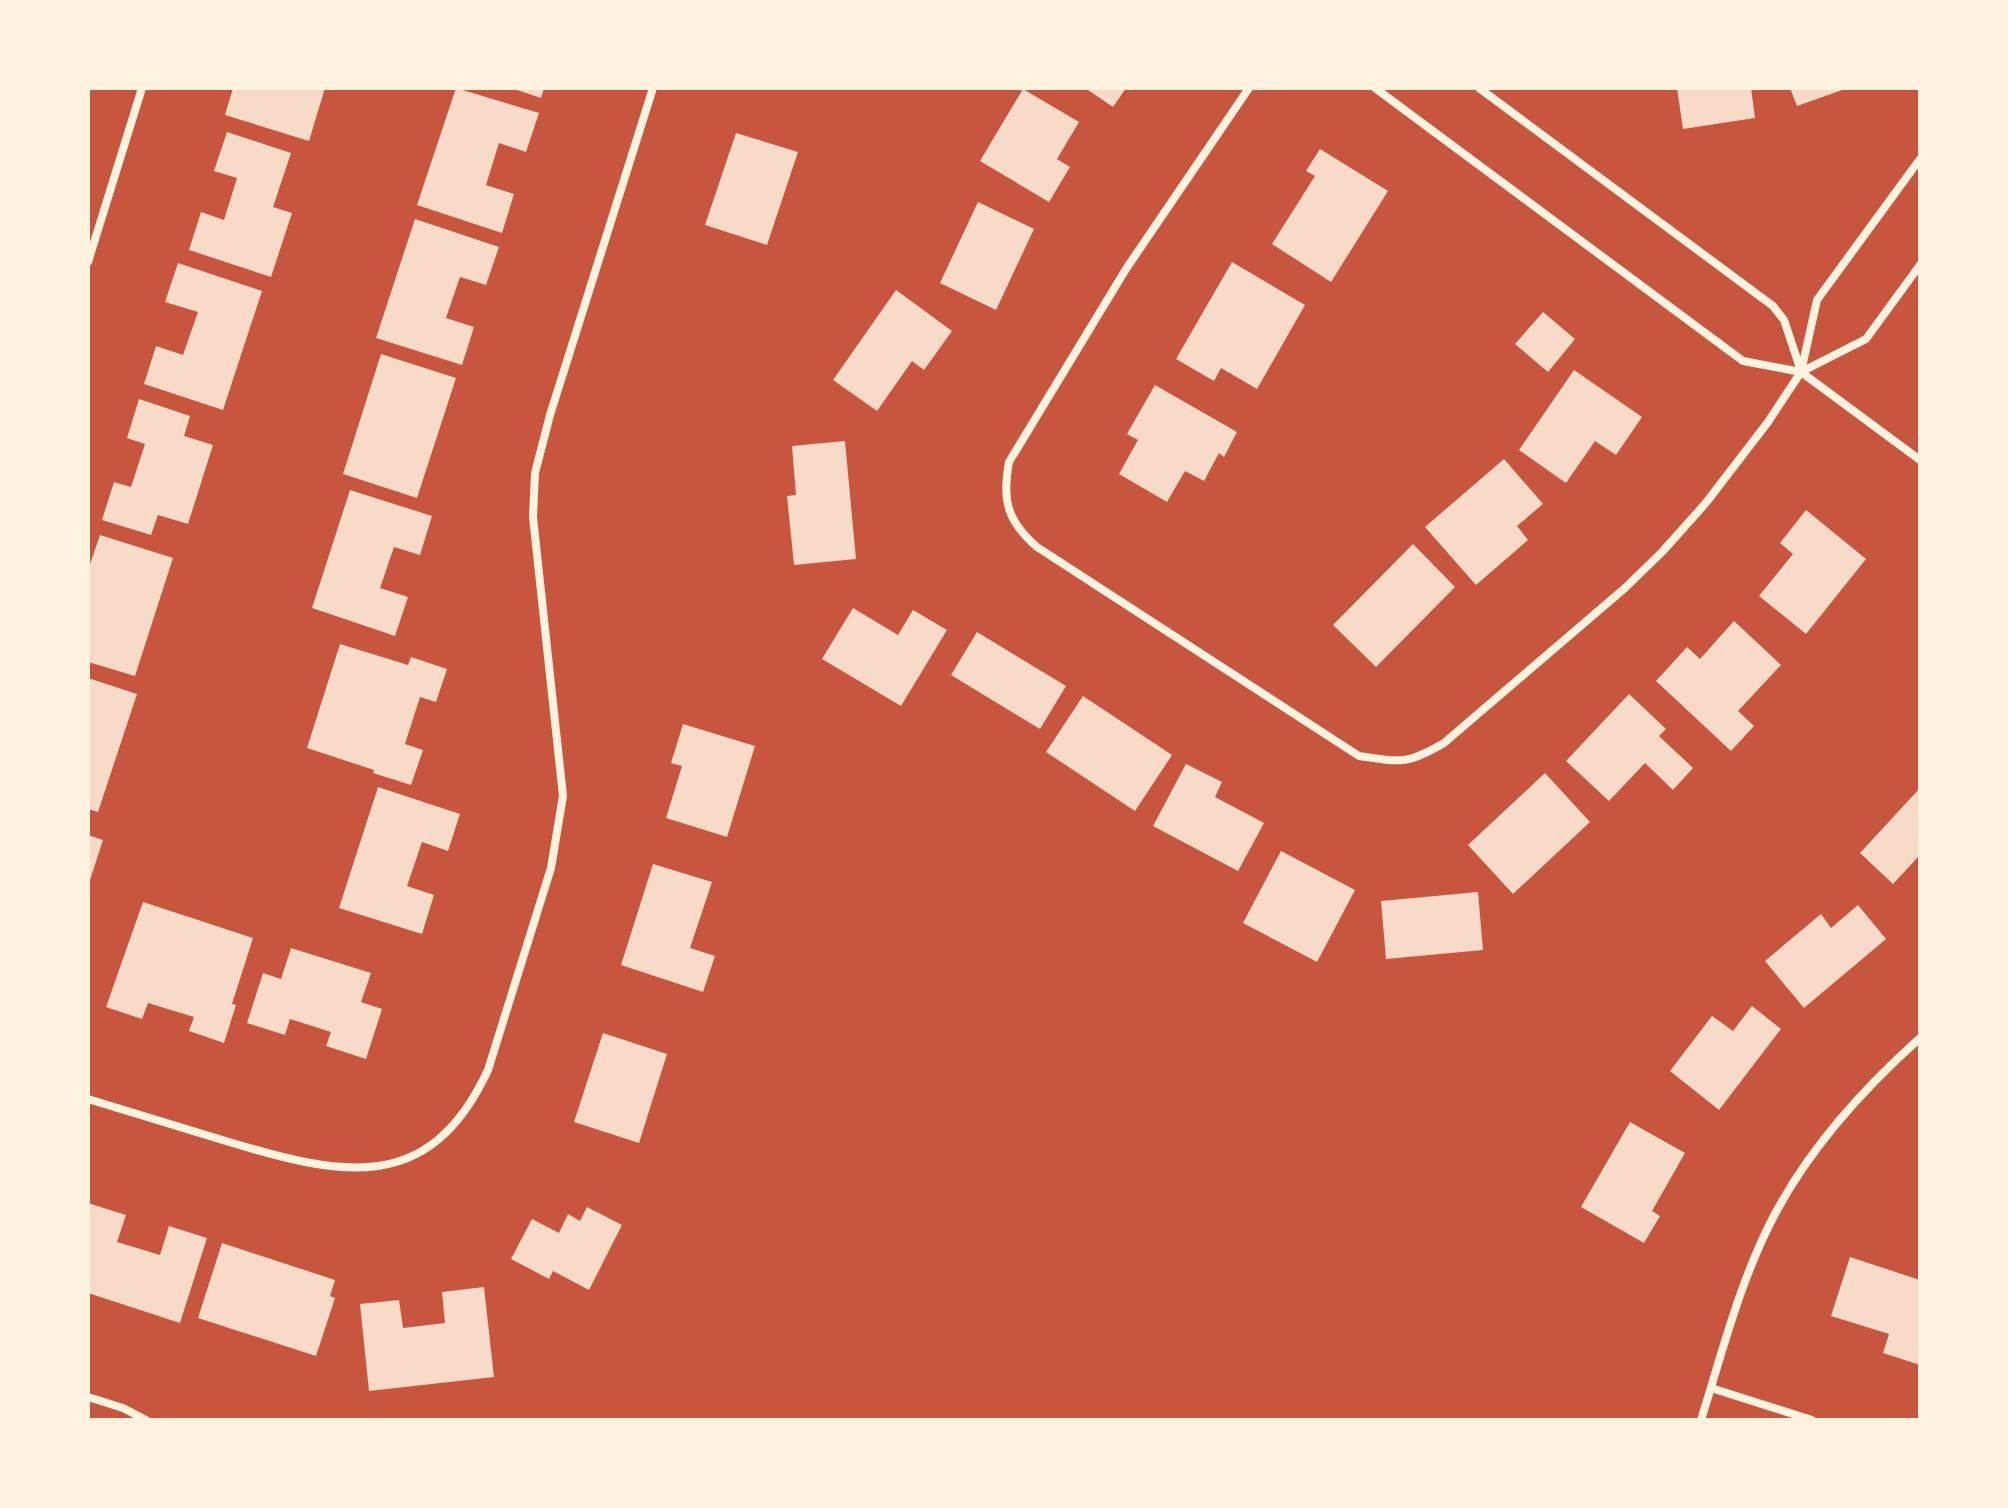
<svg xmlns="http://www.w3.org/2000/svg" width="2008" height="1508" viewBox="0 0 2008 1508" font-family="Karla,sans-serif">
<style>
.building{fill:#f7dbc8}
.lines{fill:none;stroke-linecap:round;stroke-linejoin:round}
.minor{stroke:#fff3e0;stroke-width:8}
</style>
<rect width="100%" height="100%" fill="#c8553d"/>
<g class="building">
<polygon points="233,88 325,88 309,141 225,115"/>
<polygon points="456,88 539,113 526,152 499,143 486,185 514,194 502,233 417,205"/>
<polygon points="511,88 544,88 541,98"/>
<polygon points="1085,88 1126,88 1113,107"/>
<polygon points="1677,88 1751,88 1755,118 1683,129"/>
<polygon points="1790,88 1848,88 1797,106"/>
<polygon points="1023,89 1079,122 1057,159 1070,167 1049,202 980,161"/>
<polygon points="227,132 291,153 273,207 292,213 271,277 189,250 201,212 224,220 237,178 214,171"/>
<polygon points="736,133 798,152 767,245 705,225"/>
<polygon points="1320,149 1388,191 1331,282 1272,244 1315,176 1306,171"/>
<polygon points="978,202 1034,229 996,310 940,283"/>
<polygon points="415,219 499,247 486,285 460,277 446,318 474,327 462,365 376,338"/>
<polygon points="1232,262 1305,305 1257,389 1221,368 1214,381 1176,359"/>
<polygon points="178,263 262,291 223,410 144,384 156,346 183,355 198,312 165,302"/>
<polygon points="896,290 952,331 924,370 912,361 877,411 833,380"/>
<polygon points="1543,312 1575,339 1548,372 1515,344"/>
<polygon points="381,354 456,378 417,498 343,474"/>
<polygon points="1574,370 1642,417 1616,455 1595,441 1566,483 1519,450"/>
<polygon points="1155,385 1237,432 1224,457 1219,453 1204,481 1185,471 1167,502 1119,474 1138,440 1127,434"/>
<polygon points="139,399 190,416 184,436 213,445 188,524 158,515 151,535 102,520 114,482 131,487 145,444 127,438"/>
<polygon points="845,441 856,559 794,565 787,496 796,495 792,446"/>
<polygon points="1504,459 1543,504 1517,526 1528,540 1476,585 1425,527"/>
<polygon points="350,490 432,516 420,555 394,547 380,588 408,597 395,636 312,608"/>
<polygon points="1806,510 1866,559 1806,634 1759,596 1793,554 1780,543"/>
<polygon points="100,535 173,558 135,676 88,662 88,570"/>
<polygon points="1413,544 1455,587 1376,667 1333,625"/>
<polygon points="853,608 898,635 913,610 947,630 901,706 822,659"/>
<polygon points="1734,621 1781,665 1738,711 1754,726 1731,751 1656,681 1687,647 1700,659"/>
<polygon points="977,632 1066,686 1040,729 951,675"/>
<polygon points="340,644 408,665 411,657 447,669 436,702 420,697 405,744 423,750 411,785 373,773 374,770 307,748"/>
<polygon points="88,678 137,694 98,812 88,809"/>
<polygon points="1629,694 1666,729 1659,736 1693,768 1673,790 1645,763 1609,801 1566,761"/>
<polygon points="1083,696 1172,755 1135,811 1046,752"/>
<polygon points="683,724 755,746 727,837 666,818 682,766 671,763"/>
<polygon points="1186,764 1222,782 1215,797 1264,823 1238,871 1153,826"/>
<polygon points="1545,773 1590,822 1513,894 1468,845"/>
<polygon points="378,787 460,814 448,851 422,842 407,886 434,895 422,934 339,908"/>
<polygon points="1920,788 1920,855 1893,884 1860,853"/>
<polygon points="88,835 103,840 89,883 88,883"/>
<polygon points="1281,851 1355,890 1317,962 1243,923"/>
<polygon points="653,864 712,882 690,948 715,956 703,992 621,965"/>
<polygon points="1478,892 1483,950 1386,959 1381,901"/>
<polygon points="143,902 253,938 232,1004 236,1005 224,1043 189,1031 194,1017 148,1003 142,1019 106,1007"/>
<polygon points="1858,905 1886,939 1804,1008 1765,961 1821,914 1831,928"/>
<polygon points="291,948 371,973 361,1002 382,1009 366,1059 326,1046 331,1032 290,1019 285,1035 247,1023 263,973 281,979"/>
<polygon points="1752,1006 1781,1029 1719,1110 1670,1071 1712,1016 1733,1031"/>
<polygon points="603,1033 667,1054 639,1143 574,1122"/>
<polygon points="1630,1122 1685,1153 1652,1211 1660,1216 1644,1243 1581,1207"/>
<polygon points="88,1203 126,1215 117,1242 160,1255 169,1226 207,1238 180,1323 88,1293"/>
<polygon points="587,1207 622,1225 589,1290 553,1271 549,1279 511,1259 532,1219 559,1233 568,1214 580,1221"/>
<polygon points="222,1243 335,1280 330,1296 335,1298 316,1356 198,1318"/>
<polygon points="1850,1257 1920,1280 1920,1365 1883,1353 1889,1334 1831,1316"/>
<polygon points="484,1287 494,1377 369,1391 360,1304 399,1300 403,1328 445,1323 442,1292"/>
</g>
<g class="lines">
<g class="minor">
<path d="M1249 88 1126 269 1009 462C1002 500 1007 521 1037 547L1359 756C1400 762 1407 765 1444 743L1625 588 1662 552 1705 504 1768 422 1801 372 1817 300 1920 159"/>
<polyline points="1375,88 1743,361 1801,372 1920,460"/>
<polyline points="1479,88 1773,306 1784,320 1801,371"/>
<polyline points="88,262 142,88"/>
<polyline points="1801,372 1866,339 1920,265"/>
<path d="M88 1099C135 1113 182 1128 229 1142 340 1175 429 1197 488 1070L551 868 563 796 533 517 535 473 550 415 653 88"/>
<polyline points="1711,1388 1812,1420"/>
<polyline points="88,1397 123,1408 146,1420"/>
<path d="M1701 1420C1723 1350 1741 1277 1776 1212 1812 1145 1863 1089 1920 1038"/>
</g>
</g>
<rect width="2008" height="1508" fill="none" stroke="#fff3e0" stroke-width="180"/>
</svg>
